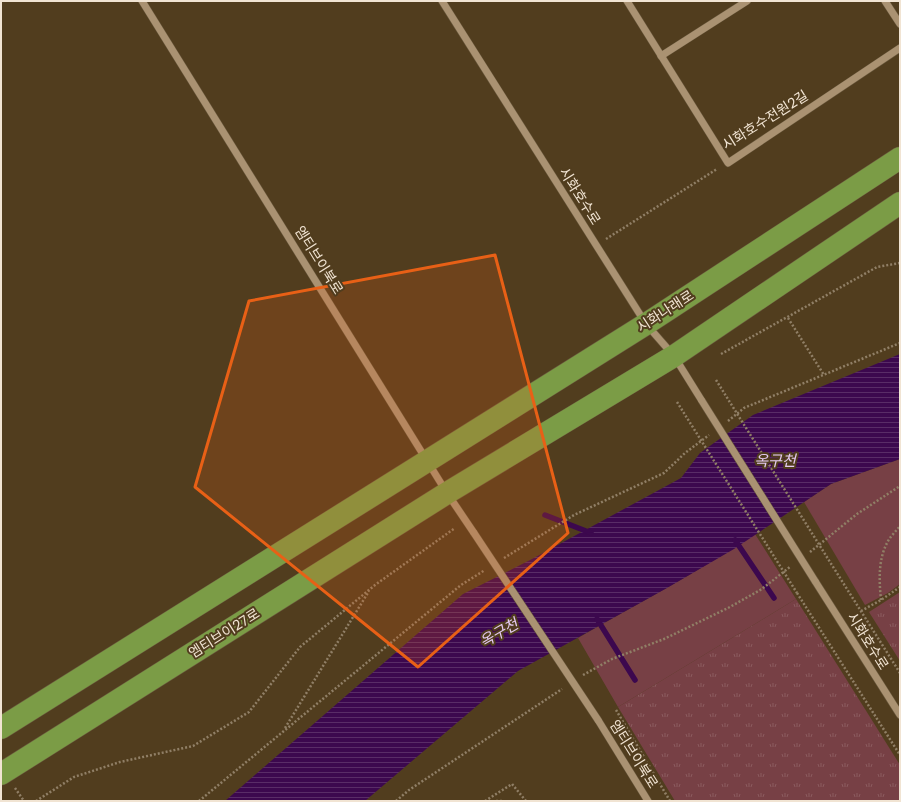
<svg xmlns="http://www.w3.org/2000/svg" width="901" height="802" viewBox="0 0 901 802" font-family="Poppins,'Noto Sans KR',sans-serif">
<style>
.grass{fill:url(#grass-tufts)}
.green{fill:#774045}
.water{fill:url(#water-rules)}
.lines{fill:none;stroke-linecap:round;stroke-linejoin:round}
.stream{stroke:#3c084e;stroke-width:5.5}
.minor-casing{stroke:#6a593e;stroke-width:8}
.major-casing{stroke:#6a593e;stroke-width:23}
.path{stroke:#907f66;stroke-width:2.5;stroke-dasharray:2 2;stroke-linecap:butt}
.minor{stroke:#aa9272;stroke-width:7}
.major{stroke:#7b9c46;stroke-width:22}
.minor-bridge-casing{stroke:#6a593e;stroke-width:8;stroke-linecap:butt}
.path-bridge{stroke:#907f66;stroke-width:2.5;stroke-dasharray:2 2;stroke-linecap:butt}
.minor-bridge{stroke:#aa9272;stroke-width:7}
.marked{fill:#e86016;fill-opacity:0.2;stroke:#e86016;stroke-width:3;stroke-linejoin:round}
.labels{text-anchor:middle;stroke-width:4;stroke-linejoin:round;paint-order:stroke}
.street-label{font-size:14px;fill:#f1e4d3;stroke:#513d1e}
.water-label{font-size:15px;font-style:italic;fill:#e6cbf3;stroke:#513d1e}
</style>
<defs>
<pattern id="grass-tufts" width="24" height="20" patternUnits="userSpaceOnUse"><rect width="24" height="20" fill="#774045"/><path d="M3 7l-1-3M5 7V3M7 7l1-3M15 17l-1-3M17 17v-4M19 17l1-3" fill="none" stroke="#8b5b5f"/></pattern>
<pattern id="water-rules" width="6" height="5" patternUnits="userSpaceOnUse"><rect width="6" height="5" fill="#3c084e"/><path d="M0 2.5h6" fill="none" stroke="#592c67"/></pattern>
</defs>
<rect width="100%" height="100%" fill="#513d1e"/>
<g class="grass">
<polygon points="900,592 900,661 869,612"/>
<polygon points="796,599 900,765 900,801 675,801 618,707"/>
</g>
<g class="green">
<polygon points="900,459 900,584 888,593 865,605 804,502 831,484"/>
<path d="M755 534 796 599 618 707 578 638C637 604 698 572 755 534Z"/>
</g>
<polygon class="water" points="900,354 900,459 831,484 734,549 667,588 518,671 365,801 225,801 463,594 532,559 681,478 700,453 753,415"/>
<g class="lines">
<g class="stream">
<polyline points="545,515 591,533"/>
<polyline points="735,540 774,598"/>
<polyline points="597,619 635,680"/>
</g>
<g class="minor-casing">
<g id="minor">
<polyline points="142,1 447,493 474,533"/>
<polyline points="442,1 646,324 674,356 702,401"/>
<polyline points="627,1 728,163 900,48"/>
<polyline points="885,1 900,24"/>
<polyline points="661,56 747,1"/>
<polyline points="815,581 900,715"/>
<polyline points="598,720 648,801"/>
</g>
</g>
<g class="major-casing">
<g id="major">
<polyline points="1,728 646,324 900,158"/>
<polyline points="1,774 447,493 674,356 900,203"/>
</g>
</g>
<g class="path">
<polyline points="606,239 717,169"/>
<polyline points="788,318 824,375"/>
<polyline points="721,354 877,267 900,263"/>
<polyline points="728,421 744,408 900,343"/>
<polyline points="810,552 857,514 900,486"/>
<polyline points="504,558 574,515 664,473 685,453 709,435"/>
<polyline points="835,570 900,673"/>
<polyline points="797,593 900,755"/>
<path d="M881 600C879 580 878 559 888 541 891 536 896 531 900 526"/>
<polyline points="861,611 881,600 900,587"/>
<polyline points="583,675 612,659 664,639 728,608 762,589 791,566"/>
<polyline points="616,710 670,801"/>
<polyline points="285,728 369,591"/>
<polyline points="15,788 24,801"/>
<polyline points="36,801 74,777 120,762 193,746 249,712 300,647 375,585 455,528"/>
<polyline points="199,801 461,585 485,570"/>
<polyline points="396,801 409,790 562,689"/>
<polyline points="485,801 512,784 526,801"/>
<polyline points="496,801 502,801"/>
</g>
<use href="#minor" class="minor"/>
<use href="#major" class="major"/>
<g class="minor-bridge-casing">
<g id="minor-bridge">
<polyline points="702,401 815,581"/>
<polyline points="474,533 598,720"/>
</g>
</g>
<g class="path-bridge">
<polyline points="716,380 835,570"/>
<polyline points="677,402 797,593"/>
</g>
<use href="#minor-bridge" class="minor-bridge"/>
</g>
<path class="marked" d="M495 255 568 533 418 667 195 487 249 301Z"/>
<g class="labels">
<g class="street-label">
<text transform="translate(765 120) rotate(-32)" y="5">시화호수전원2길</text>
<text transform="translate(580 196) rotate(58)" y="5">시화호수로</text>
<text transform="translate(319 260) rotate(58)" y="5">엠티브이북로</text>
<text transform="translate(665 311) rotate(-33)" y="5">시화나래로</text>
<text transform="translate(224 633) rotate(-32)" y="5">엠티브이27로</text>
<text transform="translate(868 641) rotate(58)" y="5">시화호수로</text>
<text transform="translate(634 754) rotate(58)" y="5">엠티브이북로</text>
</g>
<g class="water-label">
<text x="775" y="466">옥구천</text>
<text transform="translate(499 633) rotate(-30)" y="5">옥구천</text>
</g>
</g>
<rect width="901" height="802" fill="none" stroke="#f1e4d3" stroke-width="4"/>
</svg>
